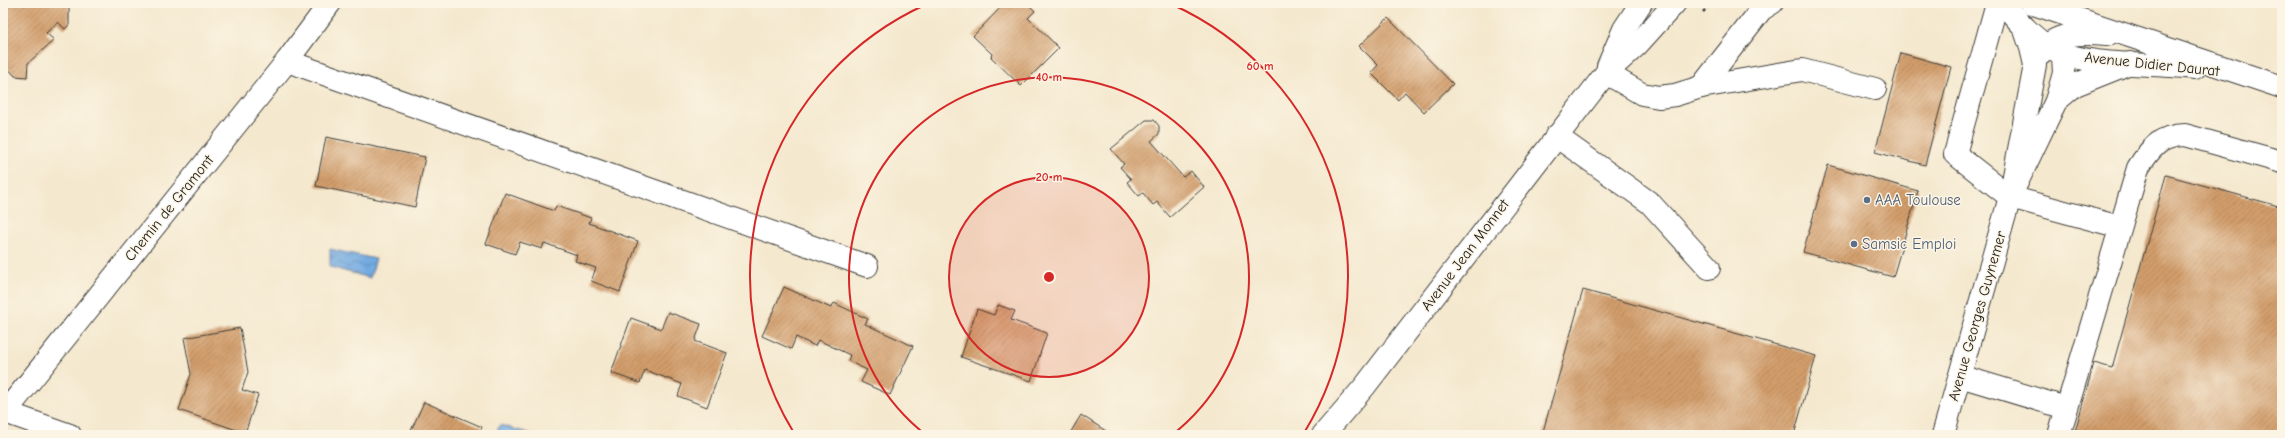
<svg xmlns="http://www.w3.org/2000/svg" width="2285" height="438" viewBox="0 0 2285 438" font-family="'Comic Neue',sans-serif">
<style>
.water{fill:url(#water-waves);stroke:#48637e}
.building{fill:url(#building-hatch)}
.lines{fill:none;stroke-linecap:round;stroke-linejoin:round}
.minor-casing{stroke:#3c3b37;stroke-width:24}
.path{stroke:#3c3b37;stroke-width:2.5;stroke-dasharray:3 3;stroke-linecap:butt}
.minor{stroke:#fff;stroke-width:22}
.ring{fill:none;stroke:#d62828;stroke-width:2}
.service-dot{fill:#5c6f8a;stroke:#fcf5e5;stroke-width:1.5}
.labels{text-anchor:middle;stroke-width:3;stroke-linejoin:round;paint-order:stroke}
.street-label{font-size:15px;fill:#1c1c1c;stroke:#fcf5e5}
.service-label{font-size:15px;fill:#4e5e75;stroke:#fcf5e5;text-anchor:start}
.centre{fill:#d62828;stroke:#fcf5e5;stroke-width:2}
.ring-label{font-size:12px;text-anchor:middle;font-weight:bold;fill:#d62828;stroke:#fcf5e5;stroke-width:3;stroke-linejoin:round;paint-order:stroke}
</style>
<defs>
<pattern id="water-waves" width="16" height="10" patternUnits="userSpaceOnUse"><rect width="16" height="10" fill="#73aae1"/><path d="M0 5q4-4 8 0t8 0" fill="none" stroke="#5e8ab6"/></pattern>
<pattern id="building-hatch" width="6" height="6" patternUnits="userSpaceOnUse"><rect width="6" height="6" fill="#d29d6a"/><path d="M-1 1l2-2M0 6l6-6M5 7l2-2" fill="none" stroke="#aa7f56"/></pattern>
</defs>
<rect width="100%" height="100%" fill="#fcf5e5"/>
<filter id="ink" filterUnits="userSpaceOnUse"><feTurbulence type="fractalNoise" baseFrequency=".025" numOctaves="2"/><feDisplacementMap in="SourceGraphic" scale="8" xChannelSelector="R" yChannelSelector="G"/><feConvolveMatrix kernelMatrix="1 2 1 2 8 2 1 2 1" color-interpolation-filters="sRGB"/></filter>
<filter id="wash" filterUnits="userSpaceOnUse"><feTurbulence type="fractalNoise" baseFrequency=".012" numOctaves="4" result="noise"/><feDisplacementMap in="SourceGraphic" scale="16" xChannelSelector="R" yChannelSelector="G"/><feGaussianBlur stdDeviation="0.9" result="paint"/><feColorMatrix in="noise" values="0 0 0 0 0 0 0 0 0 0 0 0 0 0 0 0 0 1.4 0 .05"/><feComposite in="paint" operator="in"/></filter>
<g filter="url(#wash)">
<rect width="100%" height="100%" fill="#f4e8ce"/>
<g class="water">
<polygon points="330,249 376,259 370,278 330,267"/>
<polygon points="500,425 532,434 495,435"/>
</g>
<g id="blocks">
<g class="building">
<polygon points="3,3 69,3 69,25 65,29 58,22 46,33 54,40 28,63 27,77 15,76 3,63"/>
<polygon points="732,3 764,3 764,5 733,5"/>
<polygon points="1005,3 1027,3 1035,11 1028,18 1059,48 1021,86 991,57 992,54 973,36"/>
<polygon points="1388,18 1453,84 1424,112 1405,92 1398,100 1371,73 1378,65 1359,46"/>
<polygon points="1901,53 1951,67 1925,165 1875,152"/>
<polygon points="1146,120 1154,120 1159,126 1159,134 1151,141 1183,177 1191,171 1204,187 1170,217 1157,202 1153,205 1143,193 1139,196 1127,182 1131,179 1120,167 1124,164 1111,149"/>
<polygon points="326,137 425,157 415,207 316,186"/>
<polygon points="1828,165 1918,191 1893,277 1803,252"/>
<polygon points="2166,175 2282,207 2282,435 2074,435 2094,363 2112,368"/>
<polygon points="505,193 554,211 556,206 591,218 589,223 638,241 620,292 591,281 596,268 575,261 577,255 544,243 542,249 520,242 515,254 486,244"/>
<polygon points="784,287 831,308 834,303 868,319 865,324 913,346 890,395 861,382 867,370 848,361 850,355 818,340 815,346 796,337 791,349 762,336"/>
<polygon points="1583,290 1816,356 1794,435 1542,435"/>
<polygon points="998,305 1015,311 1011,320 1047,333 1031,381 961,357 977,309 994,315"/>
<polygon points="668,312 701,324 695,341 727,353 707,407 678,396 682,384 645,370 640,383 611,373 631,318 661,329"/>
<polygon points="240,328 248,372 242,390 258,395 245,433 179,410 191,374 184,338"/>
<polygon points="424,402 482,427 478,435 409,435"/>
<polygon points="1081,415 1112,435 1069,435"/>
</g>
</g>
</g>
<g filter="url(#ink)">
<use href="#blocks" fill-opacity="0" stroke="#3c3b37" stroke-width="1"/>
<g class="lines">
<g class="minor-casing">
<g id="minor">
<polyline points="1997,3 1955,154 2010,197 2120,227"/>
<path d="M2003 3C2015 18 2028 33 2044 44 2079 69 2153 62 2195 68"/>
<polyline points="2031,3 2282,87"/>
<polyline points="2024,27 2031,48 2035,65 2010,197 2056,101 2075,85 2130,63"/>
<path d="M2041 54C2053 31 2084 33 2107 35"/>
<polyline points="287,61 867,266"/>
<polyline points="1608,66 1624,29 1641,3"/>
<polyline points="1606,73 1642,94 1659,97 1675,95 1701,87 1802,70 1875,89"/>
<polyline points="1701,87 1761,10 1772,3"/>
<polyline points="2056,101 2064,73 2062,39"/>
<polyline points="1556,136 1650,203 1709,268"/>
<polyline points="1960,376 2066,408"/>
<polyline points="5,412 70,435"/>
<polyline points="3,415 287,61 330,3"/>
<polyline points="1323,435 1365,386 1606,73 1638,44 1675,3"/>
<polyline points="1943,435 2010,197"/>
<path d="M2059 435 2138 168C2150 149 2160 135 2185 135L2282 162"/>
</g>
</g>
<polyline class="path" points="1703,12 1712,3"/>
<use href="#minor" class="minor"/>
</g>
</g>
<circle cx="1049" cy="277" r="100" fill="#d62828" fill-opacity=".12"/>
<g class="ring">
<circle cx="1049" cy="277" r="100"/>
<path d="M926 435A200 200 0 1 1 1172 435"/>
<path d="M794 433A299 299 0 0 1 927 4M1171 4A299 299 0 0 1 1304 433"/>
</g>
<g class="service-dot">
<circle cx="1867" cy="200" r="4"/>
<circle cx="1854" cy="244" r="4"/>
</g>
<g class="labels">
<g class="street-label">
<text transform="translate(2152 64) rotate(6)" y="5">Avenue Didier Daurat</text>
<text transform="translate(169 208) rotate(-51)" y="5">Chemin de Gramont</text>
<text transform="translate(1465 255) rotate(-53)" y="5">Avenue Jean Monnet</text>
<text transform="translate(1977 316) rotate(-74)" y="5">Avenue Georges Guynemer</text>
</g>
<g class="service-label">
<text x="1875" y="205">AAA Toulouse</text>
<text x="1862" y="249">Samsic Emploi</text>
</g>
</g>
<circle cx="1049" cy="277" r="6" class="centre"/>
<g class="ring-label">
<text x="1260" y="70">60 m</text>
<text x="1049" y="81">40 m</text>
<text x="1049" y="181">20 m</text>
</g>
<rect width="2285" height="438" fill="none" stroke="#fcf5e5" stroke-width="16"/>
</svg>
